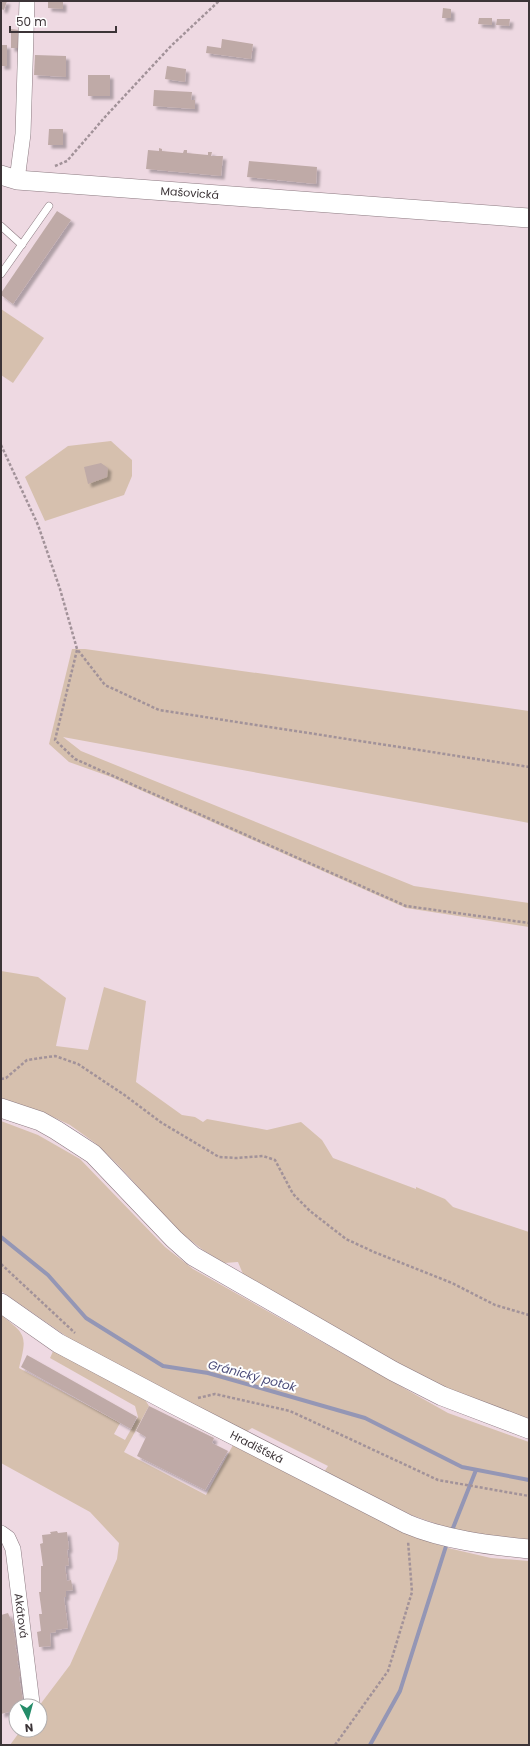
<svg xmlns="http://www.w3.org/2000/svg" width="530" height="1746" viewBox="0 0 530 1746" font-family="Poppins,sans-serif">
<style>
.green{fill:#d6c0ae}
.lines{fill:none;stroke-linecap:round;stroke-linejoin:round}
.stream{stroke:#9496b5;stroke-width:4}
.building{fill:#bfaaa7;filter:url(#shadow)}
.service-casing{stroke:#8c7a81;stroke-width:8}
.minor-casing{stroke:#8c7a81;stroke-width:16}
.tertiary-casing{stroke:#8c7a81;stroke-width:20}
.path{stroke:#a29299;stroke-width:2.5;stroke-dasharray:3 2;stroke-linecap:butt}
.service{stroke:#fff;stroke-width:7}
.minor{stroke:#fff;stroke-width:15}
.tertiary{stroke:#fff;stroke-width:19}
.labels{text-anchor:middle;stroke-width:4;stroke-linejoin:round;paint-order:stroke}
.street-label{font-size:11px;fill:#3c3437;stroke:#fff}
.water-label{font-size:12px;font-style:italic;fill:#4c4d7a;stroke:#fff}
</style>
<defs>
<filter id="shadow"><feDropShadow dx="3.5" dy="3.5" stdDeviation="1" flood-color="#0004"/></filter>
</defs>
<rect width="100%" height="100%" fill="#eed9e2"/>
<g class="green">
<polygon points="1,309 44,338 13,383 1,375"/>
<polygon points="111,441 132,460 132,476 124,495 45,521 25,477 68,446"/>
<polygon points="72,649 85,649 529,711 529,823 63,737 81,751 414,886 529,903 529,927 406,908 111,777 69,762 49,744"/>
<polygon points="1,971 38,977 66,998 56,1046 88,1050 104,987 146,1001 136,1082 182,1115 195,1117 203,1122 207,1119 267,1130 301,1122 322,1140 333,1158 416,1189 416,1187 445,1199 453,1207 529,1232 529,1419 452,1391 400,1365 243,1274 238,1262 224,1263 203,1250 180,1232 118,1165 95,1143 70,1125 51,1116 1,1098"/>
<polygon points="1,1121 38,1135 80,1159 165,1247 193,1269 448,1413 529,1442 529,1542 454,1530 411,1515 324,1472 328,1466 252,1428 246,1432 79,1345 1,1291"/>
<path d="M1 1315C27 1335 27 1336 19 1368L120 1423 114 1434 125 1440 138 1417 135 1406 50 1358 55 1347 142 1395 149 1406 124 1452 206 1495 233 1445 403 1532 448 1548 491 1558 529 1561V1745H10L21 1730H40L39 1706 70 1665 117 1559 119 1543 90 1512 1 1463Z"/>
</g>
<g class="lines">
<g class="stream">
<polyline points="1,1237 48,1275 86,1318 163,1366 208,1373 365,1418 462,1467 529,1480"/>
<polyline points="451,1533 476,1470"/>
<polyline points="370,1745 400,1691 447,1543"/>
</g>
</g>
<g class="building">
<polygon points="1,1 7,1 4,10 1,9"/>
<polygon points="48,1 63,1 63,9 48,8"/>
<polygon points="443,8 451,9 451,18 442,18"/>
<polygon points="479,18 492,18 492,25 478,24"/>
<polygon points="497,19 510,19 509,26 496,25"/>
<polygon points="11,29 19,30 18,48 11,48"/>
<polygon points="222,39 253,44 251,59 206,53 207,46 221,48"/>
<rect x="1" y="45" width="6" height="21"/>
<polygon points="35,55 66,56 66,77 34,75"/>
<polygon points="167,66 186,69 185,82 165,79"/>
<rect x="88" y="75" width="22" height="21"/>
<polygon points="154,90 192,92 191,100 195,100 195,109 153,106"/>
<polygon points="49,129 63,129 63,145 48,145"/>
<polygon points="159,148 162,149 162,151 183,153 184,150 187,150 187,153 208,155 208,152 212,152 211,156 223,156 221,176 146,169 148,150 159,151"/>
<polygon points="249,161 317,167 316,184 247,177"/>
<polygon points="57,211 71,220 13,304 1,295 1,293"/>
<polygon points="101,463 108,468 107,477 88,484 84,467"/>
<polygon points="27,1355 137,1417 131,1429 21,1367"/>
<polygon points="149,1406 214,1438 212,1443 228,1451 205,1490 137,1456 146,1437 136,1431"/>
<polygon points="57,1531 58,1533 67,1532 69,1549 67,1550 69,1565 65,1566 67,1581 71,1580 73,1590 66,1591 66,1597 64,1597 68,1628 56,1630 56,1632 50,1633 51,1646 39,1647 37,1632 41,1631 39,1614 42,1614 39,1592 41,1592 41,1566 43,1566 40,1544 43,1543 42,1535 51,1534 50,1532"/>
<polygon points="8,1613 15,1629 13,1629 17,1645 15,1645 19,1661 17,1661 21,1676 19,1677 24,1706 16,1706 16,1710 1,1714 1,1615"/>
</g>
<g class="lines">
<g class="service-casing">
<g id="service">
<polyline points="1,226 22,245"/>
<polyline points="1,274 49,206"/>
</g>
</g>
<g class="minor-casing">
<g id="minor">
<polyline points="17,180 23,134 27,1"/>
<path id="s1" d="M1 1533 8 1538 13 1549 32 1703"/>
</g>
</g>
<g class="tertiary-casing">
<g id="tertiary">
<path id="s2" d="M1 175 17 180 529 218"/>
<polyline points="1,1108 40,1121 56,1130 93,1154 174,1239 193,1256 393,1371 442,1396 529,1429"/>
<path id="s3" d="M1 1303 58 1343 171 1403 407 1524C445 1540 489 1545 529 1549"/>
</g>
</g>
<g class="path">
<polyline points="55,166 67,161 105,117 171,46 219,1"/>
<polyline points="1,445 38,525 60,589 77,649 105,685 159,710 529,767"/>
<polyline points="77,650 55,740 75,759 406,906 529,923"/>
<polyline points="1,1079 6,1078 27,1060 55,1056 78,1064 123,1094 162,1123 219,1157 236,1158 263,1156 275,1160 293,1194 310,1211 346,1239 374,1252 452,1283 495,1305 529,1315"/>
<polyline points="1,1264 75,1333"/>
<polyline points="198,1398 215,1394 290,1411 438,1480 529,1496"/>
<polyline points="335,1745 388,1671 412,1592 408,1541"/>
</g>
<use href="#service" class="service"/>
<use href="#minor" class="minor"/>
<use href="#tertiary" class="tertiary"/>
</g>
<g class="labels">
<g class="street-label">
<text dy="4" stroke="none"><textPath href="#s2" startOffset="190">Mašovická</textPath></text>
<text dy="4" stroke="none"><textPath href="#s3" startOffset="294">Hradišťská</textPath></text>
<text dy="4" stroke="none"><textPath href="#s1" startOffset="88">Akátová</textPath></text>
</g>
<g class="water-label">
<text transform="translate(252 1376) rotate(15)" y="4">Gránický potok</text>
</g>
</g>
<rect width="530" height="1746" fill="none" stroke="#3c3437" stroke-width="4"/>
<g transform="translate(28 1718) rotate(174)"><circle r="19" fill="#ffffff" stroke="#b1aeaf"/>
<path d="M0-3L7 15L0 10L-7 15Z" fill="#248c69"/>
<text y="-6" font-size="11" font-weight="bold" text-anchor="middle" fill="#3c3437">N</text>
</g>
<path d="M10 26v6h106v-6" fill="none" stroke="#3c3437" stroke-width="2"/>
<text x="16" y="26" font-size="12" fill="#3c3437" stroke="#ffffff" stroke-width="3" paint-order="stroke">50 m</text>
</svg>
